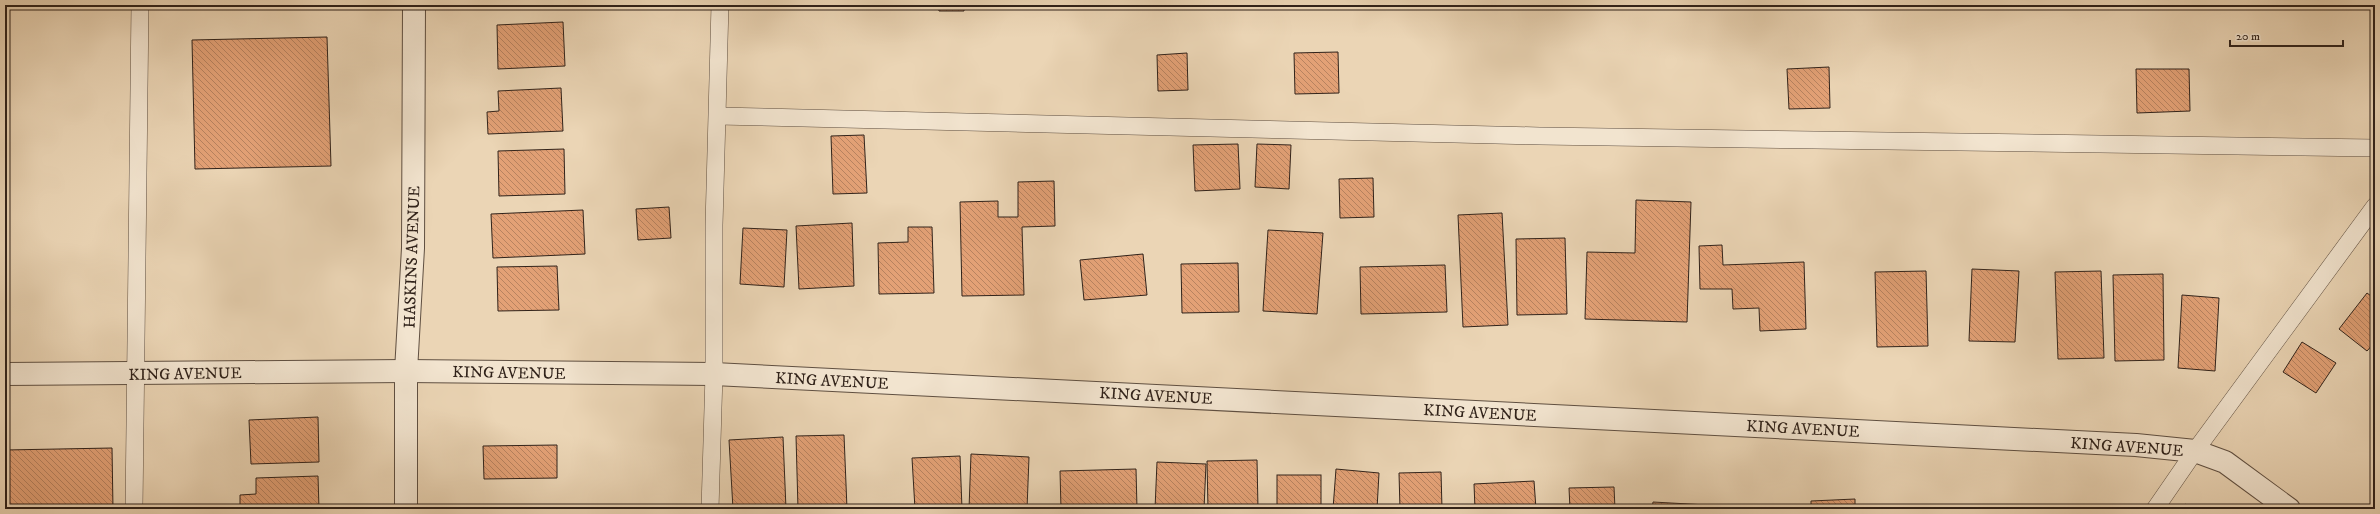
<svg xmlns="http://www.w3.org/2000/svg" width="2380" height="514" viewBox="0 0 2380 514" font-family="'IM FELL DW Pica',serif">
<style>
.building{fill:url(#building-back-hatch);stroke:#30221a}
.lines{fill:none;stroke-linecap:round;stroke-linejoin:round}
.lane-casing{stroke:#5f4f41;stroke-width:18}
.street-casing{stroke:#5f4f41;stroke-width:24}
.lane{stroke:#f2e4cf;stroke-width:17}
.street{stroke:#f2e4cf;stroke-width:22}
.labels{text-anchor:middle;stroke-width:3;stroke-linejoin:round;paint-order:stroke}
.street-label{font-size:16px;fill:#30221a;stroke:#f2e4cf}
</style>
<defs>
<pattern id="building-back-hatch" width="6" height="6" patternUnits="userSpaceOnUse"><rect width="6" height="6" fill="#e3a176"/><path d="M-1 5l2 2M0 0l6 6M5-1l2 2" fill="none" stroke="#b88360"/></pattern>
</defs>
<rect width="100%" height="100%" fill="#ebd5b5"/>
<filter id="stains"><feTurbulence type="fractalNoise" baseFrequency=".005" numOctaves="4"/><feColorMatrix values="0 0 0 0 .2 0 0 0 0 .09 0 0 0 0 .02 0 0 0 .5 -.17"/></filter>
<radialGradient id="worn" r=".72"><stop offset=".6" stop-color="#630" stop-opacity="0"/><stop offset="1" stop-color="#630" stop-opacity=".3"/></radialGradient>
<g class="building">
<polygon points="938,5 964,5 964,11 939,11"/>
<polygon points="563,22 565,66 498,69 497,25"/>
<polygon points="327,37 331,166 195,169 192,40"/>
<polygon points="1338,52 1339,93 1295,94 1294,53"/>
<polygon points="1187,53 1188,90 1158,91 1157,55"/>
<polygon points="1829,67 1830,108 1789,109 1787,69"/>
<polygon points="2136,69 2189,69 2190,111 2137,113"/>
<polygon points="561,88 563,131 488,134 487,112 499,111 498,91"/>
<polygon points="864,135 867,193 833,194 831,136"/>
<polygon points="1238,144 1240,189 1195,191 1193,145"/>
<polygon points="1257,144 1291,145 1289,189 1255,187"/>
<polygon points="564,149 565,194 499,196 498,151"/>
<polygon points="1373,178 1374,217 1340,218 1339,179"/>
<polygon points="1054,181 1055,226 1022,227 1024,295 962,296 960,202 998,201 998,217 1018,217 1018,182"/>
<polygon points="1636,200 1691,202 1687,322 1585,319 1587,252 1635,253"/>
<polygon points="669,207 671,238 638,240 636,209"/>
<polygon points="583,210 585,254 493,258 491,214"/>
<polygon points="1502,213 1508,325 1463,327 1458,215"/>
<polygon points="852,223 854,286 799,289 796,226"/>
<polygon points="908,227 932,227 934,293 879,294 878,243 908,242"/>
<polygon points="743,228 787,230 784,287 740,284"/>
<polygon points="1268,230 1323,233 1317,314 1263,311"/>
<polygon points="1565,238 1567,314 1517,315 1516,239"/>
<polygon points="1722,245 1723,265 1804,262 1806,329 1760,331 1759,308 1733,309 1732,289 1700,289 1699,246"/>
<polygon points="1143,254 1147,295 1084,300 1080,260"/>
<polygon points="1238,263 1239,312 1182,313 1181,264"/>
<polygon points="1445,265 1447,312 1361,314 1360,267"/>
<polygon points="557,266 559,310 498,311 497,267"/>
<polygon points="1972,269 2019,271 2015,342 1969,341"/>
<polygon points="1926,271 1928,346 1877,347 1875,272"/>
<polygon points="2101,271 2104,358 2058,359 2055,272"/>
<polygon points="2163,274 2164,360 2115,361 2113,275"/>
<polygon points="2367,293 2375,299 2375,342 2367,351 2339,329"/>
<polygon points="2182,295 2219,298 2215,371 2178,368"/>
<polygon points="2302,342 2336,363 2316,393 2283,372"/>
<polygon points="318,417 319,462 251,464 249,420"/>
<polygon points="844,435 847,509 798,509 796,436"/>
<polygon points="783,437 786,509 733,509 729,440"/>
<polygon points="557,445 557,478 484,479 483,446"/>
<polygon points="112,448 113,509 5,509 5,450"/>
<polygon points="971,454 1029,457 1027,509 969,509"/>
<polygon points="960,456 962,509 915,509 912,458"/>
<polygon points="1257,460 1258,509 1208,509 1207,461"/>
<polygon points="1157,462 1206,464 1204,509 1155,509"/>
<polygon points="1136,469 1137,509 1061,509 1060,471"/>
<polygon points="1336,469 1379,473 1377,509 1333,509"/>
<polygon points="1441,472 1442,509 1400,509 1399,473"/>
<rect x="1277" y="475" width="44" height="34"/>
<polygon points="318,476 319,509 240,509 240,495 256,494 256,478"/>
<polygon points="1534,481 1536,509 1475,509 1474,484"/>
<polygon points="1614,487 1615,509 1570,509 1569,488"/>
<polygon points="1855,499 1855,509 1811,509 1811,501"/>
<polygon points="1653,502 1761,508 1761,509 1652,509"/>
<polygon points="2185,504 2192,509 2181,509"/>
</g>
<g class="lines">
<g class="lane-casing">
<g id="lane">
<polyline points="718,116 1540,136 2375,148"/>
<polyline points="134,509 140,5"/>
<polyline points="710,509 714,374 714,225 720,5"/>
<polyline points="2155,509 2195,451 2375,206"/>
</g>
</g>
<g class="street-casing">
<g id="street">
<polyline points="5,374 406,371 714,374 2136,445 2195,451 2225,462 2289,509"/>
<polyline points="406,509 406,371 413,248 414,5"/>
</g>
</g>
<use href="#lane" class="lane"/>
<use href="#street" class="street"/>
</g>
<g class="labels">
<g class="street-label">
<text transform="translate(411 257) rotate(-88)" y="6">HASKINS AVENUE</text>
<text transform="translate(509 372) rotate(1)" y="6">KING AVENUE</text>
<text transform="translate(185 373) rotate(-1)" y="6">KING AVENUE</text>
<text transform="translate(832 380) rotate(3)" y="6">KING AVENUE</text>
<text transform="translate(1156 395) rotate(3)" y="6">KING AVENUE</text>
<text transform="translate(1480 412) rotate(3)" y="6">KING AVENUE</text>
<text transform="translate(1803 428) rotate(3)" y="6">KING AVENUE</text>
<text transform="translate(2127 446) rotate(4)" y="6">KING AVENUE</text>
</g>
</g>
<rect width="2380" height="514" fill="none" stroke="#ebd5b5" stroke-width="20"/>
<rect x="6" y="6" width="2368" height="502" fill="none" stroke="#30221a" stroke-width="2"/>
<rect x="10" y="10" width="2360" height="494" fill="none" stroke="#30221a"/>
<path d="M2230 40v6h113v-6" fill="none" stroke="#30221a" stroke-width="2"/>
<text x="2236" y="40" font-size="12" fill="#30221a" stroke="#f2e4cf" stroke-width="3" paint-order="stroke">20 m</text>
<rect width="100%" height="100%" filter="url(#stains)"/>
<rect width="100%" height="100%" fill="url(#worn)"/>
</svg>
